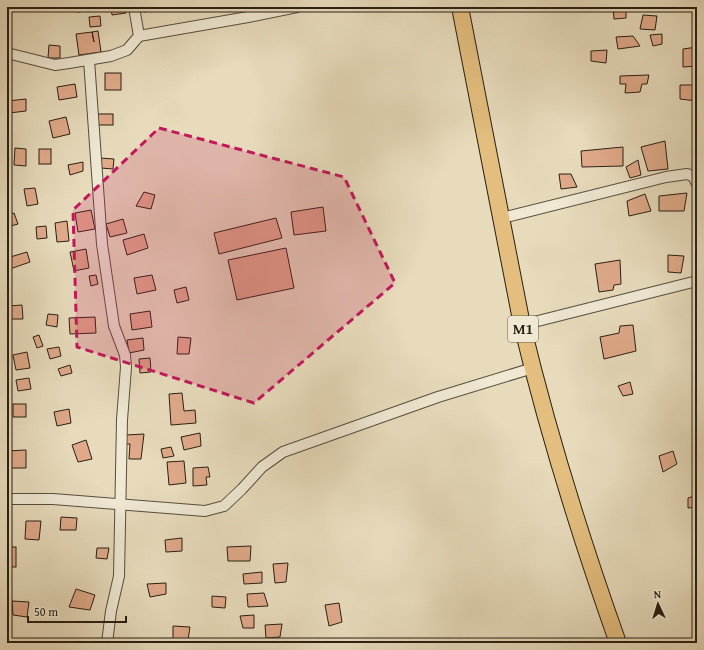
<svg xmlns="http://www.w3.org/2000/svg" width="704" height="650" viewBox="0 0 704 650" font-family="'Gentium Book Plus',serif">
<style>
.building{fill:#e0aa8a;stroke:#291f13}
.lines{fill:none;stroke-linecap:round;stroke-linejoin:round}
.street-casing{stroke:#584e3d;stroke-width:12}
.primary-casing{stroke:#291f13;stroke-width:18}
.street{stroke:#efe8d3;stroke-width:10}
.primary{stroke:#e4be7e;stroke-width:16}
.marked{fill:#c2185b;fill-opacity:0.2;stroke:#c2185b;stroke-width:3;stroke-dasharray:8 5;stroke-linejoin:round}
.labels{text-anchor:middle;stroke-width:3;stroke-linejoin:round;paint-order:stroke}
.shield{fill:#efe8d3;stroke:#645b4d;stroke-width:1}
.shield-label{font-size:15px;font-weight:bold;fill:#291f13}
</style>
<rect width="100%" height="100%" fill="#e7dbbc"/>
<filter id="stains"><feTurbulence type="fractalNoise" baseFrequency=".005" numOctaves="4"/><feColorMatrix values="0 0 0 0 .2 0 0 0 0 .09 0 0 0 0 .02 0 0 0 .5 -.17"/></filter>
<radialGradient id="worn" r=".72"><stop offset=".6" stop-color="#630" stop-opacity="0"/><stop offset="1" stop-color="#630" stop-opacity=".3"/></radialGradient>
<g class="building">
<polygon points="76,7 88,7 88,11 77,12"/>
<polygon points="111,7 126,7 126,13 112,15"/>
<polygon points="143,7 162,7 162,9 144,12"/>
<polygon points="613,7 626,7 626,18 614,19"/>
<polygon points="643,15 657,16 655,30 640,29"/>
<polygon points="100,16 101,26 90,27 89,17"/>
<polygon points="98,31 101,52 79,55 76,34 92,32 94,42 92,32"/>
<polygon points="662,34 662,44 653,46 650,35"/>
<polygon points="633,36 640,46 618,49 616,37"/>
<polygon points="49,45 60,46 60,58 48,58"/>
<polygon points="697,47 697,66 683,67 683,49"/>
<polygon points="607,50 606,63 591,61 591,51"/>
<rect x="105" y="73" width="16" height="17"/>
<polygon points="649,75 647,84 642,84 640,92 625,93 626,84 620,84 620,76"/>
<polygon points="75,84 77,97 59,100 57,87"/>
<polygon points="680,85 697,85 697,101 680,99"/>
<polygon points="26,99 26,111 9,113 7,101"/>
<rect x="98" y="114" width="15" height="11"/>
<polygon points="66,117 70,134 53,138 49,121"/>
<polygon points="665,141 668,169 648,171 641,147"/>
<polygon points="623,147 623,166 582,167 581,151"/>
<polygon points="15,148 26,149 26,166 14,165"/>
<rect x="39" y="149" width="12" height="15"/>
<polygon points="100,158 114,159 113,169 101,168"/>
<polygon points="638,160 641,175 630,178 626,167"/>
<polygon points="83,162 83,171 70,175 68,165"/>
<polygon points="559,174 571,174 577,187 561,189"/>
<polygon points="35,188 38,204 27,206 24,189"/>
<polygon points="144,192 155,195 151,209 136,206"/>
<polygon points="687,193 684,211 659,211 659,196"/>
<polygon points="645,194 651,211 629,216 627,201"/>
<polygon points="323,207 326,231 294,235 291,212"/>
<polygon points="91,210 95,229 78,232 75,213"/>
<polygon points="14,213 18,224 7,227 7,215"/>
<polygon points="276,218 282,238 219,254 214,233"/>
<polygon points="123,219 127,233 110,237 106,224"/>
<polygon points="67,221 69,241 57,242 55,223"/>
<polygon points="46,226 47,238 37,239 36,227"/>
<polygon points="144,234 148,248 127,255 123,240"/>
<polygon points="286,248 294,288 237,300 228,260"/>
<polygon points="86,249 89,268 74,271 70,252"/>
<polygon points="27,252 30,262 7,270 7,258"/>
<polygon points="668,255 684,256 681,273 668,272"/>
<polygon points="620,260 621,284 614,285 613,290 599,292 595,264"/>
<polygon points="96,275 98,284 91,286 89,276"/>
<polygon points="152,275 156,290 137,294 134,278"/>
<polygon points="186,287 189,300 177,303 174,290"/>
<polygon points="22,305 23,319 9,319 8,306"/>
<polygon points="150,311 152,327 132,330 130,314"/>
<polygon points="48,314 58,315 57,327 46,325"/>
<polygon points="95,317 96,333 70,334 69,318"/>
<polygon points="633,325 636,351 604,359 600,337 619,333 620,326"/>
<polygon points="39,335 43,346 37,348 33,337"/>
<polygon points="178,337 191,338 189,354 177,354"/>
<polygon points="143,338 144,350 129,353 127,340"/>
<polygon points="59,347 61,356 50,359 47,349"/>
<polygon points="27,352 30,368 16,370 13,355"/>
<polygon points="150,358 151,372 140,373 139,359"/>
<polygon points="70,365 72,373 61,376 58,369"/>
<polygon points="29,378 31,389 18,391 16,380"/>
<polygon points="630,382 633,394 623,396 618,386"/>
<polygon points="182,393 184,411 195,410 196,423 171,425 169,394"/>
<rect x="13" y="404" width="13" height="13"/>
<polygon points="69,409 71,423 57,426 54,412"/>
<polygon points="200,433 201,446 184,450 181,437"/>
<polygon points="144,434 141,459 129,459 130,444 125,444 126,435"/>
<polygon points="86,440 92,459 78,462 72,445"/>
<polygon points="171,447 174,456 163,458 161,449"/>
<polygon points="26,450 26,468 7,468 7,451"/>
<polygon points="673,451 677,464 663,472 659,456"/>
<polygon points="184,461 186,483 169,485 167,462"/>
<polygon points="208,467 210,477 206,477 207,485 193,486 193,468"/>
<polygon points="697,495 697,507 688,508 688,498"/>
<polygon points="61,517 77,518 76,530 60,530"/>
<polygon points="26,521 41,521 39,540 25,539"/>
<polygon points="182,538 182,551 166,552 165,540"/>
<polygon points="251,546 250,561 228,561 227,547"/>
<rect x="7" y="547" width="9" height="20"/>
<polygon points="97,548 109,548 107,559 96,558"/>
<polygon points="288,563 286,582 275,583 273,564"/>
<polygon points="262,572 262,583 244,584 243,574"/>
<polygon points="166,583 166,594 150,597 147,584"/>
<polygon points="76,589 95,595 90,610 69,607"/>
<polygon points="264,593 268,606 248,607 247,594"/>
<polygon points="212,596 226,597 225,608 212,607"/>
<polygon points="12,601 29,602 27,617 13,615"/>
<polygon points="339,603 342,622 329,626 325,605"/>
<polygon points="254,615 254,628 243,628 240,616"/>
<polygon points="282,624 280,637 266,638 265,625"/>
<polygon points="173,626 190,627 188,640 173,640"/>
</g>
<g class="lines">
<g class="street-casing">
<g id="street">
<polyline points="139,36 248,17 297,7"/>
<polyline points="7,53 55,65 69,63 111,56 127,50 139,36 134,7"/>
<polyline points="89,60 102,244 114,326 125,355 126,367 122,420 119,576 111,611 107,643"/>
<polyline points="502,218 666,177 687,174 693,176 697,184"/>
<polyline points="522,325 697,281"/>
<polyline points="7,499 53,499 205,511 224,506 242,489 262,467 283,452 438,397 533,368"/>
</g>
</g>
<g class="primary-casing">
<path id="primary" d="M460 7 522 325C548 433 581 539 618 643"/>
</g>
<use href="#street" class="street"/>
<use href="#primary" class="primary"/>
</g>
<path class="marked" d="M159 128 344 177 395 283 254 403 77 347 73 210Z"/>
<g class="labels">
<rect class="shield" x="508" y="316" width="30" height="26" rx="3"/>
<g class="shield-label">
<text x="523" y="334">M1</text>
</g>
</g>
<rect width="704" height="650" fill="none" stroke="#e7dbbc" stroke-width="24"/>
<rect x="8" y="8" width="688" height="634" fill="none" stroke="#291f13" stroke-width="2"/>
<rect x="12" y="12" width="680" height="626" fill="none" stroke="#291f13"/>
<g transform="translate(658 604) rotate(356)" stroke="#efe8d3" stroke-width="3" paint-order="stroke">
<path d="M0-3L7 15L0 10L-7 15Z" fill="#291f13"/>
<text y="-6" font-size="11" font-weight="bold" text-anchor="middle" fill="#291f13">N</text>
</g>
<path d="M28 616v6h98v-6" fill="none" stroke="#291f13" stroke-width="2"/>
<text x="34" y="616" font-size="12" fill="#291f13" stroke="#efe8d3" stroke-width="3" paint-order="stroke">50 m</text>
<rect width="100%" height="100%" filter="url(#stains)"/>
<rect width="100%" height="100%" fill="url(#worn)"/>
</svg>
